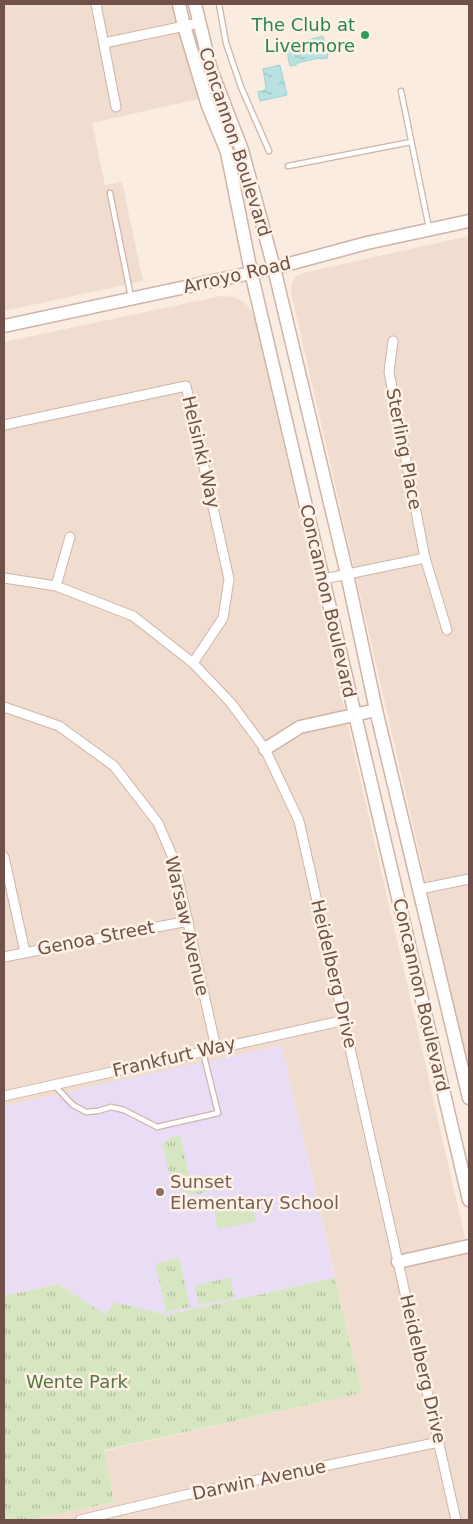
<svg xmlns="http://www.w3.org/2000/svg" width="473" height="1524" viewBox="0 0 473 1524" font-family="'DejaVu Sans',sans-serif">
<style>
.residential{fill:#f1ddcf}
.education{fill:#e9ddf6}
.green{fill:#d6e6c0}
.park{fill:url(#park-tufts)}
.water{fill:url(#water-ripples);stroke:#9ed3d3}
.lines{fill:none;stroke-linecap:round;stroke-linejoin:round}
.lane-casing{stroke:#ccb5ab;stroke-width:7}
.street-casing{stroke:#ccb5ab;stroke-width:11}
.secondary-casing{stroke:#cfb3a8;stroke-width:15}
.lane{stroke:#fff;stroke-width:4.5}
.street{stroke:#fff;stroke-width:9}
.secondary{stroke:#fff;stroke-width:12}
.leisure-dot{fill:#2e9e5b;stroke:#fef1e6;stroke-width:2}
.education-dot{fill:#8d6e63;stroke:#fef1e6;stroke-width:2}
.labels{text-anchor:middle;stroke-width:5;stroke-linejoin:round;paint-order:stroke}
.leisure-label{font-size:18px;fill:#27864d;stroke:#fef1e6;text-anchor:end}
.street-label{font-size:18px;fill:#6f5149;stroke:#fef1e6}
.education-label{font-size:18px;fill:#785e54;stroke:#fef1e6;text-anchor:start}
.park-label{font-size:18px;fill:#597542;stroke:#fef1e6}
</style>
<defs>
<pattern id="park-tufts" width="24" height="20" patternUnits="userSpaceOnUse" patternTransform="scale(1.25)"><rect width="24" height="20" fill="#d6e6c0"/><path d="M3 7l-1-3M5 7V3M7 7l1-3M15 17l-1-3M17 17v-4M19 17l1-3" fill="none" stroke="#b2bd9e"/></pattern>
<pattern id="water-ripples" width="26" height="14" patternUnits="userSpaceOnUse" patternTransform="scale(1.25)"><rect width="26" height="14" fill="#b7e2e1"/><path d="M2 4q2-2 4 0t4 0M15 11q2-2 4 0t4 0" fill="none" stroke="#99bab8"/></pattern>
</defs>
<rect width="100%" height="100%" fill="#faece0"/>
<g class="residential">
<polygon points="4,4 174,4 184,51 198,99 92,123 105,185 122,182 143,281 4,311"/>
<polygon points="469,236 469,1071 291,292 292,283 295,277 303,273"/>
<polygon points="221,296 233,297 241,300 250,308 255,319 469,1255 469,1520 31,1520 114,1502 104,1451 362,1393 282,1046 4,1106 4,342"/>
</g>
<polygon class="education" points="282,1045 335,1278 166,1315 114,1303 106,1315 58,1284 4,1296 4,1106"/>
<polygon class="green" points="251,1201 256,1222 218,1229 214,1209"/>
<g class="park">
<path d="M180 1135 190 1180 191 1182 198 1177 208 1174 213 1179C211 1199 184 1198 174 1184 170 1180 163 1149 163 1143L173 1137Z"/>
<polygon points="179,1257 190,1307 166,1312 156,1266 158,1263"/>
<polygon points="230,1277 235,1298 199,1305 195,1286"/>
<polygon points="335,1278 362,1393 104,1450 114,1502 31,1520 4,1520 4,1296 58,1284 106,1315 114,1302 166,1315"/>
</g>
<g class="water">
<polygon points="323,36 328,58 320,59 319,58 297,63 296,65 290,66 285,43 293,41 294,44"/>
<polygon points="280,65 287,95 260,101 258,92 265,90 266,87 263,69"/>
</g>
<g class="lines">
<g class="lane-casing">
<g id="lane">
<polyline points="219,4 226,43 241,87 269,151"/>
<polyline points="401,91 429,228"/>
<polyline points="288,166 411,142"/>
<polyline points="110,193 131,297"/>
<polyline points="55,1086 73,1105 86,1112 98,1111 111,1107 124,1110 157,1127 218,1113 203,1052"/>
</g>
</g>
<g class="street-casing">
<g id="street">
<polyline points="96,4 116,107"/>
<polyline points="104,43 199,23"/>
<polyline points="393,341 389,372 425,558 447,630"/>
<polyline points="4,425 186,386 229,579 223,618 193,663"/>
<polyline points="4,578 56,586 133,616 193,663 231,703 265,749 299,821 456,1520"/>
<polyline points="324,579 425,558"/>
<polyline points="56,586 70,537"/>
<polyline points="4,707 59,726 114,766 158,823 174,860 216,1048"/>
<polyline points="4,857 25,952"/>
<polyline points="420,889 469,879"/>
<polyline points="4,957 188,921"/>
<polyline points="4,1096 345,1020"/>
<polyline points="80,1520 185,1495 439,1442"/>
</g>
</g>
<g class="secondary-casing">
<g id="secondary">
<polyline points="179,4 184,26 208,106 227,152 251,272 469,1200"/>
<polyline points="195,4 211,70 242,150 274,268 347,574 376,710 469,1098"/>
<polyline points="4,326 274,268 367,243 469,221"/>
<polyline points="265,749 300,727 376,710"/>
<polyline points="398,1262 469,1246"/>
</g>
</g>
<use href="#lane" class="lane"/>
<use href="#street" class="street"/>
<use href="#secondary" class="secondary"/>
</g>
<circle class="leisure-dot" cx="365" cy="35" r="5"/>
<circle class="education-dot" cx="160" cy="1192" r="5"/>
<g class="labels">
<g class="leisure-label">
<text x="355" y="31">The Club at<tspan x="355" dy="21">Livermore</tspan></text>
</g>
<g class="street-label">
<text transform="translate(235 142) rotate(72)" y="6">Concannon Boulevard</text>
<text transform="translate(237 275) rotate(-13)" y="6">Arroyo Road</text>
<text transform="translate(404 449) rotate(79)" y="6">Sterling Place</text>
<text transform="translate(201 452) rotate(77)" y="6">Helsinki Way</text>
<text transform="translate(328 601) rotate(77)" y="6">Concannon Boulevard</text>
<text transform="translate(187 926) rotate(77)" y="6">Warsaw Avenue</text>
<text transform="translate(96 938) rotate(-11)" y="6">Genoa Street</text>
<text transform="translate(334 974) rotate(77)" y="6">Heidelberg Drive</text>
<text transform="translate(421 995) rotate(77)" y="6">Concannon Boulevard</text>
<text transform="translate(174 1057) rotate(-13)" y="6">Frankfurt Way</text>
<text transform="translate(423 1369) rotate(77)" y="6">Heidelberg Drive</text>
<text transform="translate(259 1480) rotate(-12)" y="6">Darwin Avenue</text>
</g>
<g class="education-label">
<text x="170" y="1188">Sunset<tspan x="170" dy="21">Elementary School</tspan></text>
</g>
<g class="park-label">
<text x="77" y="1388">Wente Park</text>
</g>
</g>
<rect width="473" height="1524" fill="none" stroke="#6f5149" stroke-width="10"/>
</svg>
